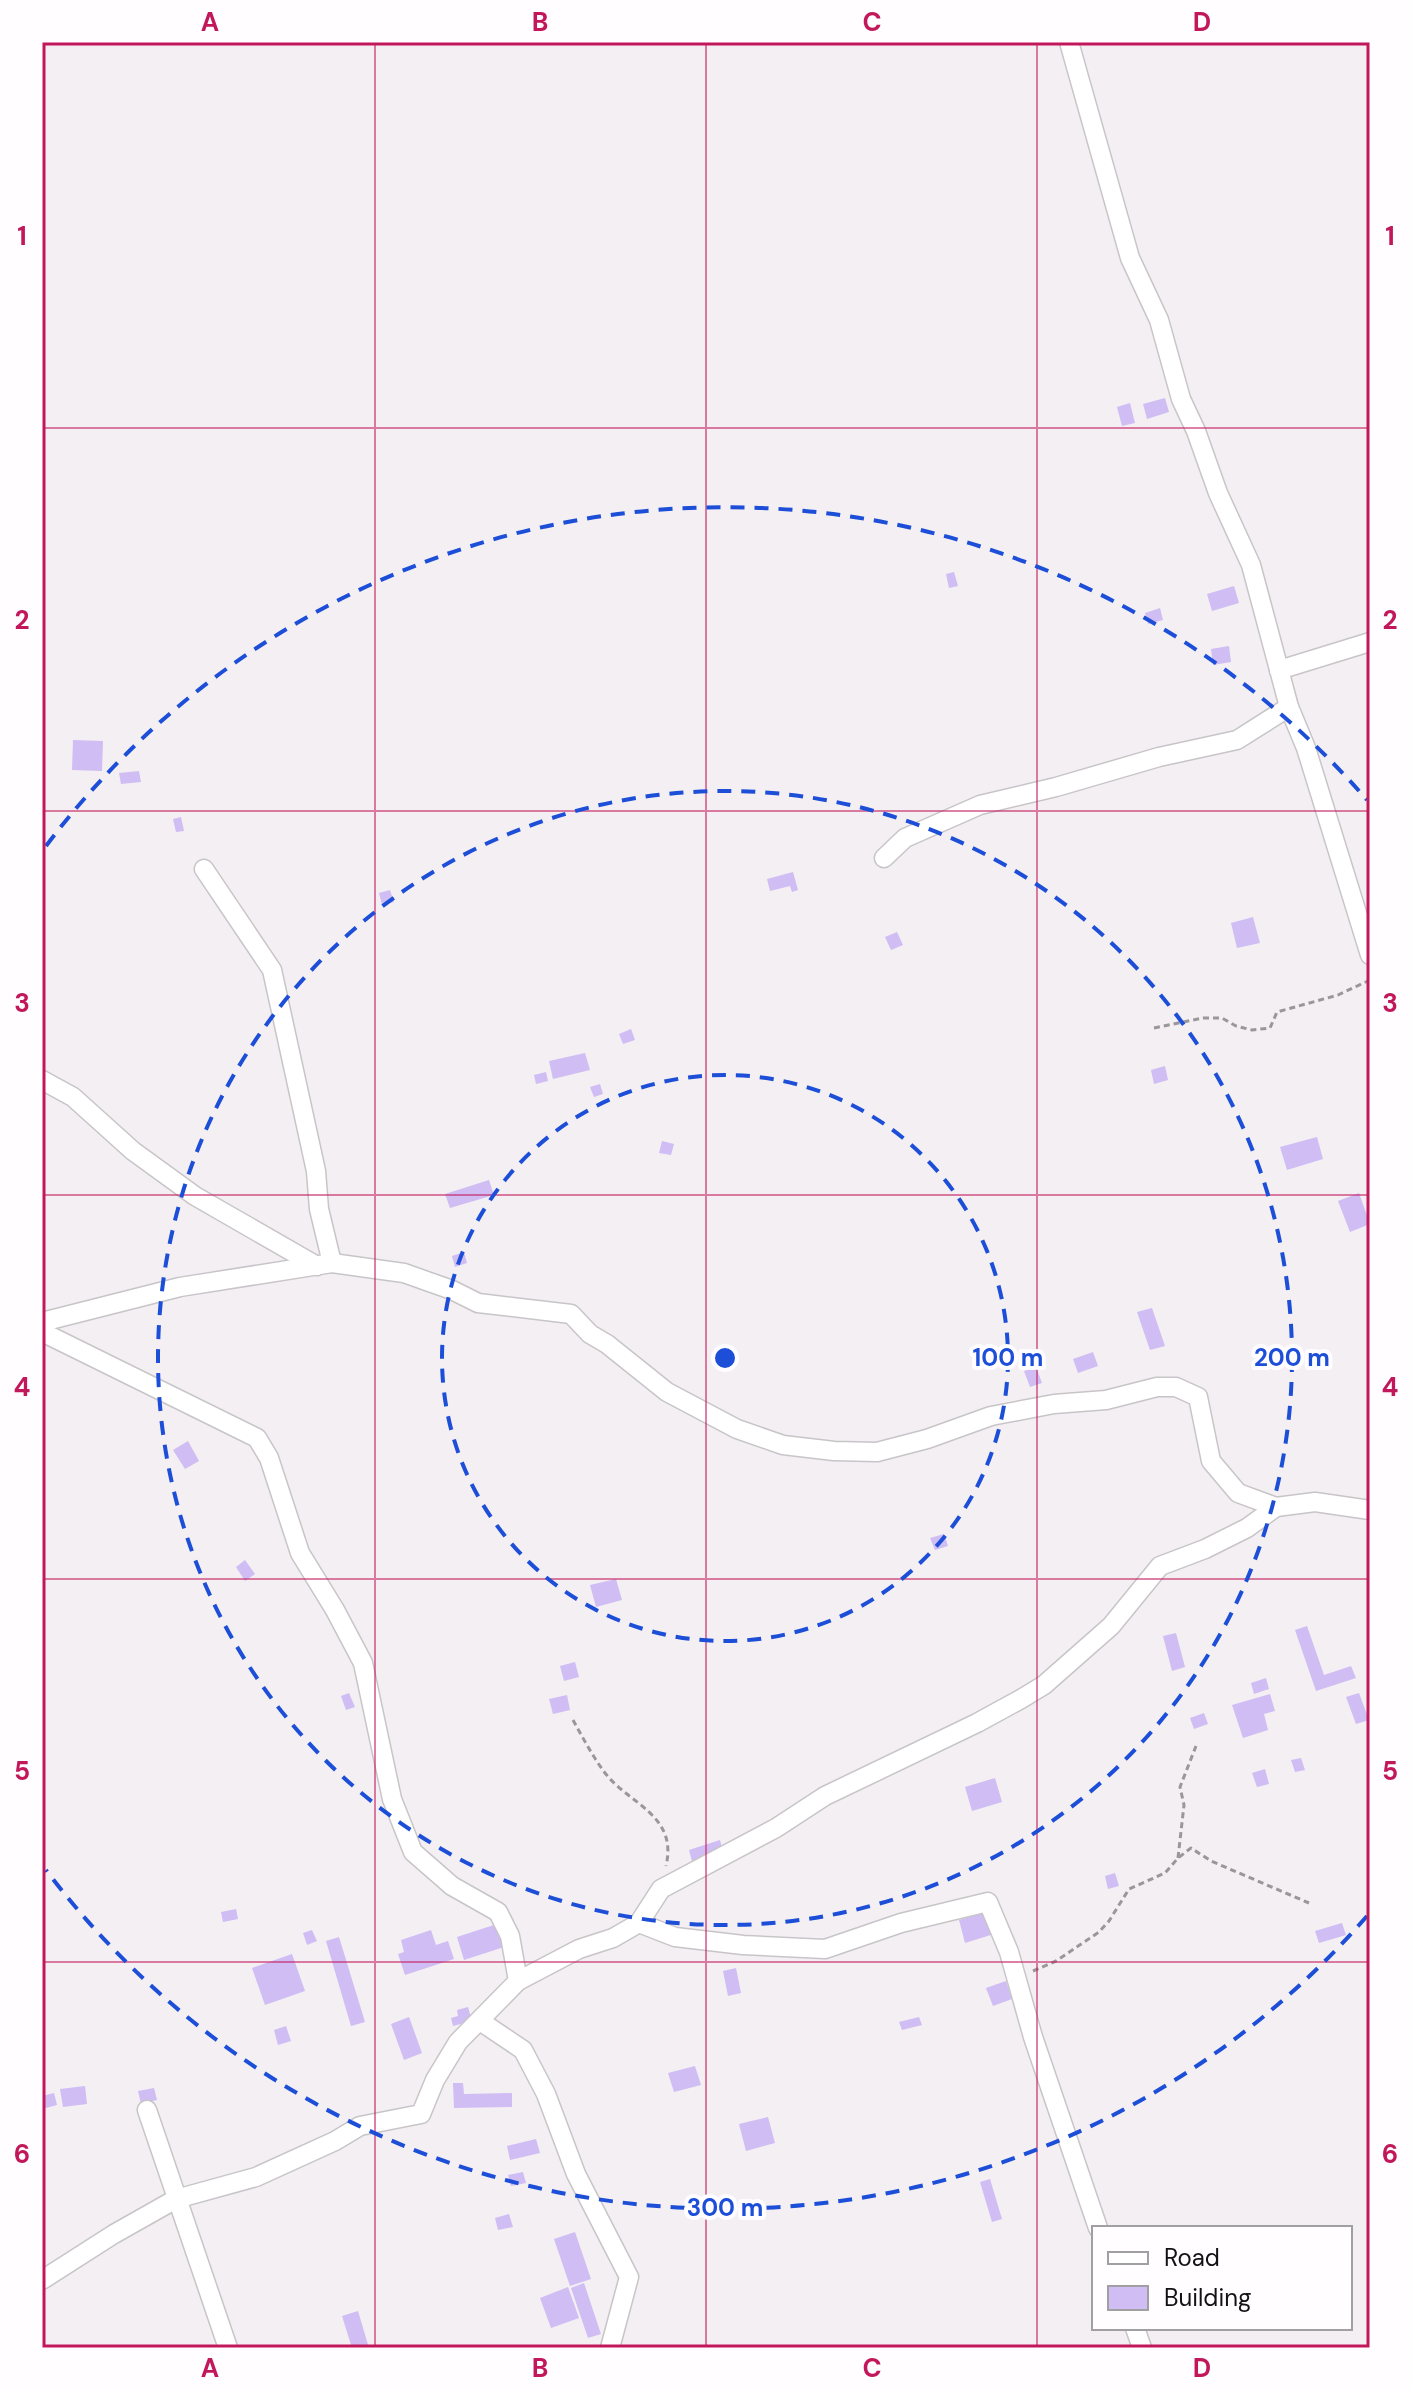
<svg xmlns="http://www.w3.org/2000/svg" width="1412" height="2390" viewBox="0 0 1412 2390" font-family="'DM Sans',sans-serif">
<style>
.building{fill:#cfbdf4}
.lines{fill:none;stroke-linecap:round;stroke-linejoin:round}
.minor-casing{stroke:#c8c5c8;stroke-width:21}
.path{stroke:#999799;stroke-width:3;stroke-dasharray:6 4;stroke-linecap:butt}
.minor{stroke:#fff;stroke-width:18}
.grid{fill:none;stroke:#c2185b;stroke-width:2;stroke-opacity:0.55}
.ring{fill:none;stroke:#1d4ed8;stroke-width:4;stroke-dasharray:14 10}
.centre{fill:#1d4ed8;stroke:#fffdff;stroke-width:4}
.ring-label{font-size:24px;text-anchor:middle;font-weight:bold;fill:#1d4ed8;stroke:#fffdff;stroke-width:8;stroke-linejoin:round;paint-order:stroke}
.neatline{fill:none;stroke:#c2185b;stroke-width:3}
.grid-label{font-size:26px;text-anchor:middle;font-weight:bold;fill:#c2185b}
</style>
<rect width="100%" height="100%" fill="#f3eff3"/>
<g class="building">
<polygon points="1165,398 1169,412 1147,419 1143,404"/>
<polygon points="1130,403 1135,423 1122,426 1117,407"/>
<polygon points="954,572 958,586 949,588 946,574"/>
<polygon points="1234,586 1239,603 1212,611 1207,594"/>
<polygon points="1160,608 1163,620 1148,624 1145,613"/>
<polygon points="1229,646 1231,662 1213,665 1211,649"/>
<polygon points="73,740 103,741 102,771 72,770"/>
<polygon points="139,771 141,782 121,784 119,773"/>
<polygon points="181,817 184,831 176,832 173,819"/>
<polygon points="793,872 798,890 792,892 790,886 770,891 767,879"/>
<polygon points="390,890 394,902 382,905 379,893"/>
<polygon points="1253,917 1260,943 1237,948 1231,923"/>
<polygon points="897,932 903,945 891,950 885,937"/>
<polygon points="631,1029 635,1040 623,1044 619,1034"/>
<polygon points="585,1053 590,1070 553,1079 549,1061"/>
<polygon points="1165,1066 1168,1080 1154,1084 1151,1070"/>
<polygon points="546,1072 548,1081 536,1084 534,1075"/>
<polygon points="600,1084 603,1094 594,1097 590,1087"/>
<polygon points="1317,1137 1323,1159 1287,1170 1280,1147"/>
<polygon points="662,1141 674,1144 671,1155 659,1153"/>
<polygon points="489,1180 494,1195 450,1208 445,1194"/>
<polygon points="1359,1193 1370,1224 1350,1232 1338,1201"/>
<polygon points="464,1252 467,1263 455,1267 452,1256"/>
<polygon points="1152,1308 1165,1346 1150,1350 1137,1312"/>
<polygon points="1093,1352 1098,1366 1078,1373 1073,1359"/>
<polygon points="1036,1367 1042,1383 1030,1387 1024,1371"/>
<polygon points="188,1441 199,1461 185,1469 173,1450"/>
<polygon points="944,1534 948,1546 935,1550 930,1538"/>
<polygon points="245,1560 255,1574 245,1581 236,1567"/>
<polygon points="616,1579 622,1600 596,1607 590,1585"/>
<polygon points="1307,1626 1324,1675 1351,1666 1356,1678 1316,1691 1295,1630"/>
<polygon points="1176,1633 1185,1667 1172,1671 1163,1636"/>
<polygon points="575,1662 579,1677 564,1681 560,1666"/>
<polygon points="1266,1678 1269,1689 1254,1694 1251,1683"/>
<polygon points="349,1693 355,1707 346,1710 341,1696"/>
<polygon points="1359,1693 1369,1720 1356,1724 1346,1697"/>
<polygon points="1270,1694 1275,1711 1264,1714 1268,1730 1243,1738 1232,1705"/>
<polygon points="567,1695 570,1710 553,1714 549,1699"/>
<polygon points="1204,1713 1208,1724 1194,1729 1190,1718"/>
<polygon points="1301,1758 1305,1770 1295,1772 1291,1760"/>
<polygon points="1265,1769 1269,1784 1257,1787 1252,1773"/>
<polygon points="995,1778 1002,1802 972,1811 965,1787"/>
<polygon points="720,1840 724,1856 693,1865 689,1850"/>
<polygon points="1115,1873 1119,1886 1108,1889 1105,1876"/>
<polygon points="236,1909 238,1919 223,1922 221,1912"/>
<polygon points="987,1912 994,1934 965,1943 959,1920"/>
<polygon points="1342,1923 1346,1935 1319,1943 1315,1931"/>
<polygon points="497,1924 504,1947 464,1960 457,1937"/>
<polygon points="312,1930 317,1941 307,1945 303,1933"/>
<polygon points="431,1930 436,1945 448,1941 454,1959 405,1975 398,1954 404,1952 401,1940"/>
<polygon points="339,1937 365,2022 351,2026 326,1941"/>
<polygon points="292,1954 305,1991 265,2005 252,1968"/>
<polygon points="736,1968 741,1993 728,1996 723,1971"/>
<polygon points="1006,1981 1012,1999 993,2006 986,1988"/>
<polygon points="468,2007 472,2021 453,2026 451,2018 458,2016 457,2010"/>
<polygon points="409,2017 422,2053 404,2060 391,2024"/>
<polygon points="919,2017 922,2025 902,2030 899,2022"/>
<polygon points="286,2026 291,2041 278,2045 274,2030"/>
<polygon points="695,2066 701,2085 674,2092 668,2073"/>
<polygon points="453,2083 463,2083 464,2094 512,2093 512,2107 454,2108"/>
<polygon points="85,2086 87,2104 63,2107 60,2089"/>
<polygon points="154,2088 157,2100 141,2104 138,2091"/>
<polygon points="54,2093 57,2105 42,2109 42,2096"/>
<polygon points="768,2117 775,2143 746,2151 739,2124"/>
<polygon points="536,2139 540,2153 510,2160 507,2146"/>
<polygon points="523,2172 526,2183 511,2186 508,2175"/>
<polygon points="990,2179 1002,2219 992,2222 980,2182"/>
<polygon points="509,2214 513,2227 498,2230 495,2218"/>
<polygon points="575,2232 591,2279 570,2286 554,2239"/>
<polygon points="584,2283 601,2334 588,2338 571,2288"/>
<polygon points="568,2287 579,2318 551,2328 540,2298"/>
<polygon points="358,2311 369,2348 352,2348 342,2316"/>
</g>
<g class="lines">
<g class="minor-casing">
<g id="minor">
<polyline points="1069,42 1130,258 1159,320 1181,399 1196,431 1218,493 1251,565 1289,707 1306,748 1370,955"/>
<polyline points="1279,670 1370,642"/>
<polyline points="884,858 905,838 980,805 1056,787 1159,757 1237,740 1289,707"/>
<polyline points="204,869 272,970 316,1171 319,1209 332,1263"/>
<polyline points="42,1080 73,1097 133,1151 195,1196 317,1266"/>
<polyline points="42,1322 180,1287 332,1263 404,1273 452,1290 478,1303 571,1314 590,1334 607,1344 667,1392 737,1429 783,1445 834,1451 877,1452 927,1439 991,1416 1054,1404 1106,1400 1157,1387 1176,1387 1198,1397 1211,1461 1238,1493 1276,1507 1315,1502 1370,1510"/>
<polyline points="42,1332 257,1438 269,1458 300,1553 335,1610 363,1663 392,1799 413,1852 452,1886 498,1912 510,1936 518,1981"/>
<polyline points="639,1923 675,1937 743,1945 825,1949 901,1923 988,1902 1009,1952 1033,2037 1098,2228"/>
<polyline points="480,2021 523,2050 546,2094 576,2174 629,2277 610,2348"/>
<polyline points="147,2110 228,2348"/>
<polyline points="42,2280 114,2234 176,2199 256,2177 335,2141 360,2126 421,2114 435,2080 458,2042 518,1981 579,1949 613,1938 639,1923 661,1889 776,1828 825,1796 977,1723 1021,1699 1044,1685 1111,1626 1160,1566 1205,1549 1247,1528 1276,1507"/>
<polyline points="1135,2328 1142,2348"/>
</g>
</g>
<g class="path">
<polyline points="1154,1028 1203,1018 1222,1018 1236,1026 1252,1030 1270,1028 1277,1012 1338,995 1370,980"/>
<path d="M573 1720C583 1738 593 1757 605 1773 630 1805 678 1815 666 1866"/>
<polyline points="1178,1858 1184,1805 1180,1787 1196,1746"/>
<polyline points="1033,1971 1056,1961 1099,1932 1109,1921 1129,1889 1165,1873 1178,1858 1191,1848 1211,1861 1309,1903"/>
</g>
<use href="#minor" class="minor"/>
</g>
<path class="grid" d="M375 42V2348M706 42V2348M1037 42V2348M42 428H1370M42 811H1370M42 1195H1370M42 1579H1370M42 1962H1370"/>
<g class="ring">
<circle cx="725" cy="1358" r="283"/>
<circle cx="725" cy="1358" r="567"/>
<path d="M1367 1916A850 850 0 0 1 46 1870M46 846A850 850 0 0 1 1367 800"/>
</g>
<circle cx="725" cy="1358" r="12" class="centre"/>
<g class="ring-label">
<text x="1008" y="1366">100 m</text>
<text x="1292" y="1366">200 m</text>
<text x="725" y="2216">300 m</text>
</g>
<rect width="1412" height="2390" fill="none" stroke="#fffdff" stroke-width="88"/>
<rect x="1092" y="2226" width="260" height="104" fill="#fffdff" stroke="#a19fa1" stroke-width="2"/>
<rect x="1108" y="2252" width="40" height="12" fill="#ffffff" stroke="#a19fa1" stroke-width="2"/>
<text x="1164" y="2266" font-size="24" fill="#131213">Road</text>
<rect x="1108" y="2286" width="40" height="24" fill="#cfbdf4" stroke="#a19fa1" stroke-width="2"/>
<text x="1164" y="2306" font-size="24" fill="#131213">Building</text>
<rect x="44" y="44" width="1324" height="2302" class="neatline"/>
<g class="grid-label">
<text x="210" y="31">A</text>
<text x="540" y="31">B</text>
<text x="872" y="31">C</text>
<text x="1202" y="31">D</text>
<text x="22" y="245">1</text>
<text x="1390" y="245">1</text>
<text x="22" y="629">2</text>
<text x="1390" y="629">2</text>
<text x="22" y="1012">3</text>
<text x="1390" y="1012">3</text>
<text x="22" y="1396">4</text>
<text x="1390" y="1396">4</text>
<text x="22" y="1780">5</text>
<text x="1390" y="1780">5</text>
<text x="22" y="2163">6</text>
<text x="1390" y="2163">6</text>
<text x="210" y="2377">A</text>
<text x="540" y="2377">B</text>
<text x="872" y="2377">C</text>
<text x="1202" y="2377">D</text>
</g>
</svg>
